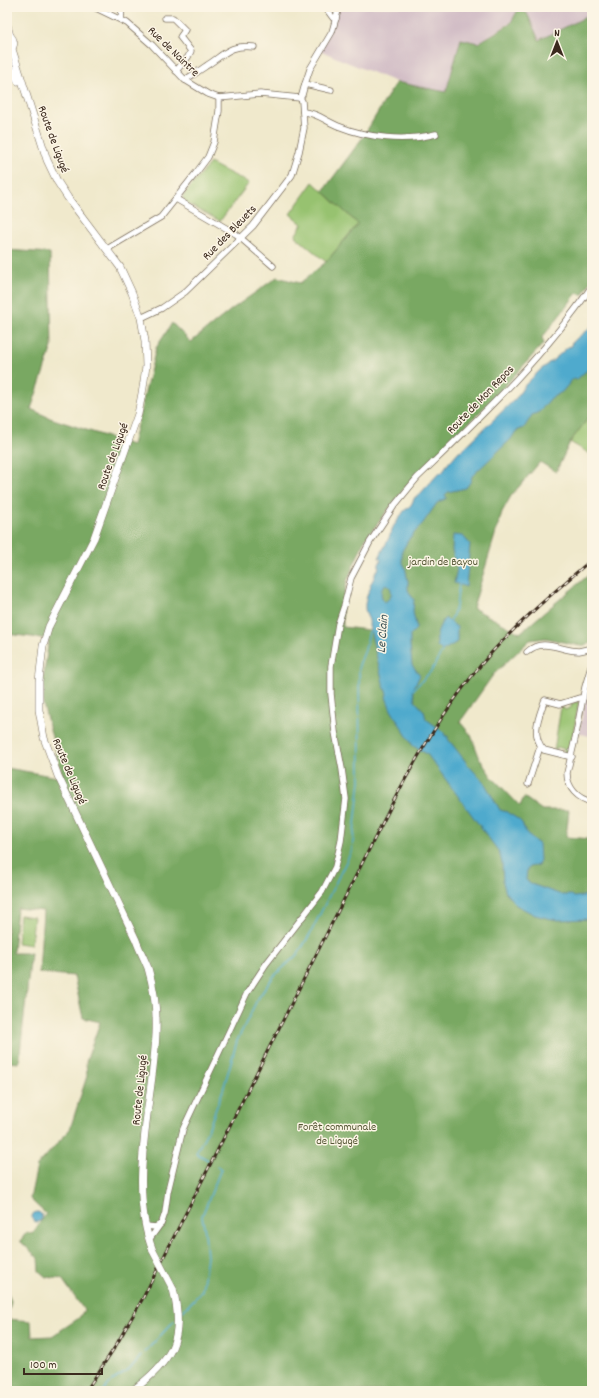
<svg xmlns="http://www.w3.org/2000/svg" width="599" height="1398" viewBox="0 0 599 1398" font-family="Dekko,sans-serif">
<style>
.industrial{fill:#d2bdc6}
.green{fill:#97c270;stroke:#697647}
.forest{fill:#79a862;stroke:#5a6940}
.water{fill:#4faacd;stroke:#456a76;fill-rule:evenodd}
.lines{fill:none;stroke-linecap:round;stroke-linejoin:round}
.stream{stroke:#4faacd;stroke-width:1.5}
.minor-casing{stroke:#7a6d5b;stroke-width:7}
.tertiary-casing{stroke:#7a6d5b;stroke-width:8}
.minor{stroke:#fff;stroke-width:5.5}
.tertiary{stroke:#fff;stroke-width:7}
.rail-casing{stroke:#3b2a1e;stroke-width:3}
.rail{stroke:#fcf5e5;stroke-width:1.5;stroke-dasharray:4.5;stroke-linecap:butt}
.tertiary-bridge-casing{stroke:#7a6d5b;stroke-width:8;stroke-linecap:butt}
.tertiary-bridge{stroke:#fff;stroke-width:7}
.labels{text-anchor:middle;stroke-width:3;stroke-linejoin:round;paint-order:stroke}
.street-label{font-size:12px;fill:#3b2a1e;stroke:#fcf5e5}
.park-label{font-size:12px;fill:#575837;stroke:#fcf5e5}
.water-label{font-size:13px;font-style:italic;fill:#42575b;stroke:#fcf5e5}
</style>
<rect width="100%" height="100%" fill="#fcf5e5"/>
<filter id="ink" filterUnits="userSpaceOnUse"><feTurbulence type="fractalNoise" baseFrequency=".025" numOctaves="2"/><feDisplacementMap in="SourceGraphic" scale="8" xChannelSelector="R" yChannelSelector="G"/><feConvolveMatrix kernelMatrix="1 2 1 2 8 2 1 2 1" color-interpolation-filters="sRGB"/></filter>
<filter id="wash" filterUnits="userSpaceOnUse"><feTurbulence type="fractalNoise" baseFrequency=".012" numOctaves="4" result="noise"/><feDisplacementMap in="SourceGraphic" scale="16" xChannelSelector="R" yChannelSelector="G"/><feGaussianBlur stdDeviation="0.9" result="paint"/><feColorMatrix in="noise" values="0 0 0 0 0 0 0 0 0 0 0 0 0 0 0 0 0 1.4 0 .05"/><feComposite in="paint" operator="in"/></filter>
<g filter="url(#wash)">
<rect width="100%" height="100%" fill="#f0e9cc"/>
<g class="industrial">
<polygon points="335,7 592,7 592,14 539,40 527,13 477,43 446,92 396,82 344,61 317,49 327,33"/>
<polygon points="592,672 592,737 579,733 588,685"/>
</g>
<g class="green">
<polygon points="210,163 249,183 220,221 186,203 182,197"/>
<polygon points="313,182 358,224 326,262 295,236 302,224 290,214"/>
<polygon points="592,413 592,455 570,442"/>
<polygon points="579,701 570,751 565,753 564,752 564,749 557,747 556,750 554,750 561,707 563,707 565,710 572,707 570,704"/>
<polygon points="20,915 34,917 31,945 17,943"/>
</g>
<polygon class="forest" points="518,10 527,13 539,40 592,14 592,280 582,295 577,293 542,338 544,343 495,397 407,485 364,541 347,581 342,605 343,627 377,631 378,587 414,521 592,351 592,413 570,442 556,472 540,462 511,496 502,512 473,608 520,633 592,572 592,643 580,646 546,638 530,640 493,675 460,722 471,735 480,759 491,776 520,806 524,797 542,810 569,810 566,837 592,839 592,1391 7,1391 7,1291 11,1301 7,1319 31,1321 32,1337 52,1336 79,1318 84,1310 62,1279 46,1277 39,1271 38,1258 20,1241 27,1232 32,1234 46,1214 30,1199 37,1166 70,1129 87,1076 86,1062 100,1022 83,1018 74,976 39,973 43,911 17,908 13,953 31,953 19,1063 7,1062 7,768 63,778 43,704 44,673 49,639 7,634 7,250 50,253 52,347 31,409 50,418 132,445 156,348 172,323 191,342 232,309 277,277 300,283 326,262 358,224 323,191 363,137 396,82 446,92 461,39 478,43 510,24"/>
<g class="water">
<path d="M592 326V366C587 371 581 374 577 380L574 379 570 381 568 385 562 392 551 398 539 412 532 415 524 428 516 431 511 439 472 476 471 481 466 488 448 492 445 495 447 498 437 503 423 523 409 539 402 551V561L405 567 408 581V590L414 600 413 612 416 625V629L410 635V645L412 665 420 675 413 690 415 701 424 711 426 719 444 732 445 736H448V739L466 762 467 764 484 782 500 810 507 812 508 813 518 819 522 823 525 831 532 839 539 844 540 860 538 865 529 867 527 870 526 880 534 885 562 895H572L574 897 592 895V919L557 920 547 918 535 915 516 905 506 893 503 883 502 863 499 852 427 754 413 746 391 710 386 697 387 694 383 683 369 625C370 619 367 618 366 613 363 605 367 594 371 587L370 585 375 576V572L378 570 379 564 381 560 379 558C382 551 392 533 393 527L404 511 411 505 415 497 419 495 439 473 443 472 446 466 459 451 462 450 516 398 525 385 540 370 547 365 548 363 551 362 568 347 572 346 571 344C577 337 585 333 592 326ZM386 584 390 587C393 594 391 599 384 602 380 596 380 588 386 584Z"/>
<polygon points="453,535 463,536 470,544 466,587 454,583 457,569 452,550"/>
<path d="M445 618 457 627V642L442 651 437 646C436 634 438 627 445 618Z"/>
<circle cx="37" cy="1217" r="5"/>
</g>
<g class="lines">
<g class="stream">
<polyline points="450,622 456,607 459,584"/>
<polyline points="413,690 432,670 442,651"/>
<polyline points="208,1160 196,1153 208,1130 223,1090 237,1041 257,1000 273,977 298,954 310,934 352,850 360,781 359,665 365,650 369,632 372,629"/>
<polyline points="183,1311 202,1291 207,1257 205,1232 202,1216 221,1169 217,1166"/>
<polyline points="145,1352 174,1321"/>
<polyline points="103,1391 112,1381 129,1370 141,1356"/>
</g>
</g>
</g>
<g filter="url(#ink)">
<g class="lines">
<g class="minor-casing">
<g id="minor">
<polyline points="94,7 127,23 152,45 185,80 208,94 219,98 260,94 300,98"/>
<polyline points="325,7 333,18 336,19"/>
<polyline points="165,18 173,18 185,30 180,37 191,51 188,57 176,71"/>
<polyline points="121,19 122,7"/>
<path d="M185 80C192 75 199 71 206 66 225 54 230 44 254 47"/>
<polyline points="305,84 331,90"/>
<polyline points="300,98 302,95 305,84 310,69 332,32 339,7"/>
<path d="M303 112C315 112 326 121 338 126 368 138 404 142 436 134"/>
<polyline points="176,199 236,234 273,266"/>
<polyline points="107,249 161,217 196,173 208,157 214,142 219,111 219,98"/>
<polyline points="141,318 162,308 185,292 253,226 292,175 299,152 304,128 302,101 300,98"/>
<path d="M527 652C544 637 560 651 579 651 584 650 588 649 592 648"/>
<path d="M592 663 585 687 575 739 567 773C567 788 578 799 592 802"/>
<path d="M572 757 544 750C530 735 539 717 544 702L545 700 560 704 579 698H583"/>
<polyline points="528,784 539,750 541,747"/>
<polyline points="146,1226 155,1227 161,1224"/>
<path d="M149 1240 162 1222 165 1213 168 1191 183 1129 247 993 266 964 322 892 335 867 341 841 346 799 342 769 335 732 331 694V666L338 624 344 606 351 578 370 542 394 506 417 478C479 418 543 358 592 286"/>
</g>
</g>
<g class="tertiary-casing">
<g id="tertiary">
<polyline points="7,25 10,36"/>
<path d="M7 34C15 38 16 46 9 51"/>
<path d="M12 49 47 160 57 181 68 198 120 267 132 293 141 318 145 341 146 366 143 388 138 414 94 538 49 626 43 646 39 681V710L44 738 58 776 136 940C139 949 144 958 148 968 154 988 157 1012 156 1034 153 1102 127 1186 153 1251"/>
<polyline points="7,62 18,81"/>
<path d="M132 1391C171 1362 186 1339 173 1289"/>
</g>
</g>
<use href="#minor" class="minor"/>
<use href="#tertiary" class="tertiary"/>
<g class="rail-casing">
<path id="rail" d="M86 1391 115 1347 143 1298 392 804C420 750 451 698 492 652 523 618 558 589 592 559"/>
</g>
<use href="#rail" class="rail"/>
<g class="tertiary-bridge-casing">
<polyline id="tertiary-bridge" points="153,1251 173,1289"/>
</g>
<use href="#tertiary-bridge" class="tertiary-bridge"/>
</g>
</g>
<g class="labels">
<g class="street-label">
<text transform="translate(174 51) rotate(44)" y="4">Rue de Naintre</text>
<text transform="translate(54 139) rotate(70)" y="4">Route de Ligugé</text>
<text transform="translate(229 232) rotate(-46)" y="4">Rue des Bleuets</text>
<text transform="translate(480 399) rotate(-46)" y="4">Route de Mon Repos</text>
<text transform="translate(112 456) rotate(-70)" y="4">Route de Ligugé</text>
<text transform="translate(70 771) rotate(67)" y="4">Route de Ligugé</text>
<text transform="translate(139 1090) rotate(-84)" y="4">Route de Ligugé</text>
</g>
<g class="park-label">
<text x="443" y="565">jardin de Bayou</text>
<text x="337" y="1130">Forêt communale<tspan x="337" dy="14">de Ligugé</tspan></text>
</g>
<g class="water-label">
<text transform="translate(381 634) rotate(-86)" y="5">Le Clain</text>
</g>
</g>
<rect width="599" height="1398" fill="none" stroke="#fcf5e5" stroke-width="24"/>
<g transform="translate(557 42)" stroke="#fcf5e5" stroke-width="3" paint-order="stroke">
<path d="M0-3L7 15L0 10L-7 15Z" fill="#3b2a1e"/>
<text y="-6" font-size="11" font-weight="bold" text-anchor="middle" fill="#3b2a1e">N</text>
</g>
<path d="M24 1368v6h78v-6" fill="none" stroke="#3b2a1e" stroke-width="2"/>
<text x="30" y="1368" font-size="12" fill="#3b2a1e" stroke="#fcf5e5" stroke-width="3" paint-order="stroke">100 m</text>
</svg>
